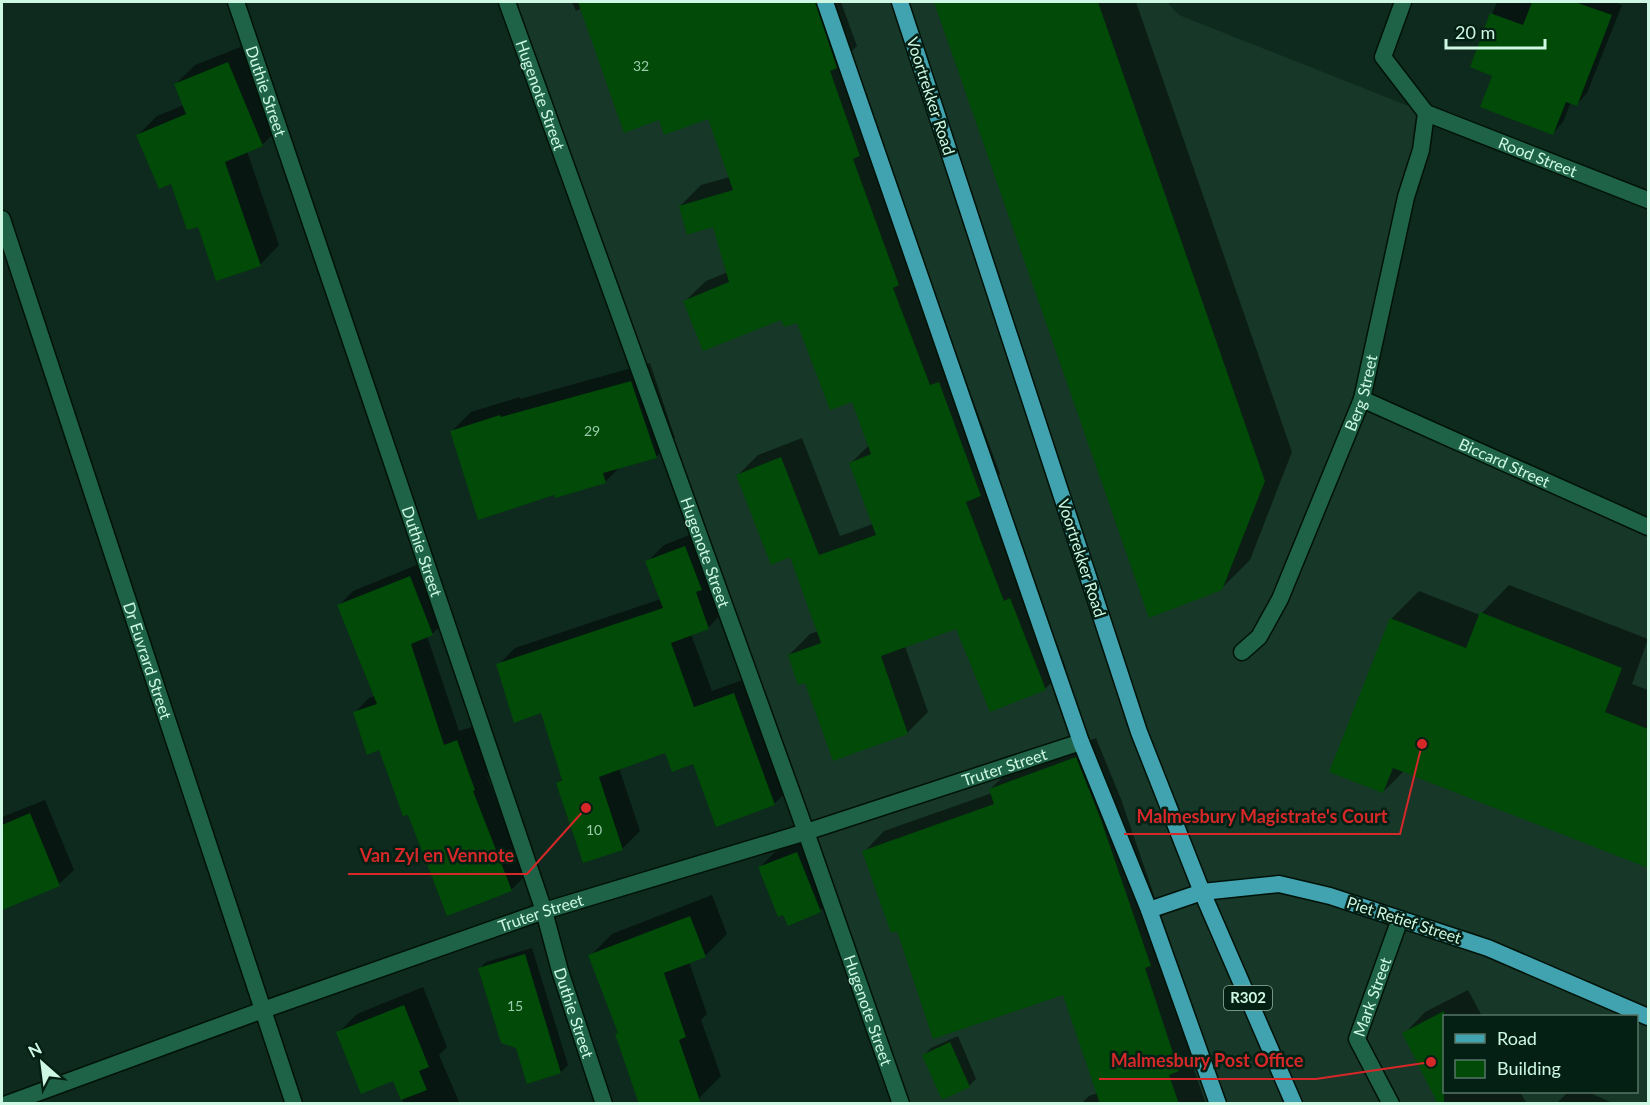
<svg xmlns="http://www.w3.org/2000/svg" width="1650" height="1105" viewBox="0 0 1650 1105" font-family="Lato,sans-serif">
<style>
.built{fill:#173729;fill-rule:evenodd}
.shadow{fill:#0007}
.building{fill:#014a07}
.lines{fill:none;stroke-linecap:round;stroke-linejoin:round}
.minor-casing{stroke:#001208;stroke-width:19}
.primary-casing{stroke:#001208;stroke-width:19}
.minor{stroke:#1e6348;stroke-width:16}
.primary{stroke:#41a3af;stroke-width:16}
.labels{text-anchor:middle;stroke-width:5;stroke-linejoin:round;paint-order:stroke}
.number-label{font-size:14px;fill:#9bccac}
.shield{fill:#042015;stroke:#91b7a5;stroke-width:1.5}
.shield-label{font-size:15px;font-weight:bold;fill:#cef8e3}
.street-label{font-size:16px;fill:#cef8e3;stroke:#042015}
.leader{fill:none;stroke:#d62828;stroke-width:2}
.callout-dot{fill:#d62828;stroke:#042015;stroke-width:2}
.callout-label{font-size:18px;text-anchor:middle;font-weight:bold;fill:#d62828;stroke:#042015;stroke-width:5;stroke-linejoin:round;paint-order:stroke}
</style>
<rect width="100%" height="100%" fill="#0e2a1e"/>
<path class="built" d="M507 2H1167L1179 15 1426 113 1362 399 1648 527V1103H901ZM1444 1016H1636V1092H1444Z"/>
<g class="shadow">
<polygon points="572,2 841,2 857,46 851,52 880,134 874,140 951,366 959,362 1000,474 988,486 1031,579 1066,668 1045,689 957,628 905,646 928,712 907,733 806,681 789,655 810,634 818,631 791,555 738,475 758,455 802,438 840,536 873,524 851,463 869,445 853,400 798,321 685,301 706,281 728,272 714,225 680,206 701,185 730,177 709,117 660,118 582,8 576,11"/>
<polygon points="935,2 1136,2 1292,452 1250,560 1221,589 1150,616"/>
<polygon points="1497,2 1613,2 1622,5 1587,93 1577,104 1571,102 1563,122 1553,133 1494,75 1471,66"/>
<polygon points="248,44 281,126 262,145 247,151 279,245 260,265 199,225 138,135 157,116 184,105 176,84 195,65"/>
<polygon points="650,363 675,438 656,457 620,467 605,482 452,431 471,412 520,397 520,399"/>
<polygon points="702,530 725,610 708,628 691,634 712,691 751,677 791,787 774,804 694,762 666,751 619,768 640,831 623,848 584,861 557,783 563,778 542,711 498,665 515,648 661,599 647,562 664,545"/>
<polygon points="424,562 447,619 432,634 427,636 459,731 472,727 489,774 487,776 526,875 511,890 409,813 380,749 355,712 369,698 375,696 339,605 353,591"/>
<polygon points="1509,585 1648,639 1632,684 1648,690 1648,867 1404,771 1383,792 1391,619 1419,591 1480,615"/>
<polygon points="1096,738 1121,799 1171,945 1166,950 1199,1049 1190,1058 1206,1104 1081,1104 1089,1096 1098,1093 1064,994 898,929 864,852 884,831 992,793 990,789 1011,769"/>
<polygon points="45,800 74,870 59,884 5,907 2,899 2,817"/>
<polygon points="812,838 835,896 820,911 760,867 775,852"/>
<polygon points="712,895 727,934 705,956 689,962 707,1014 701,1020 721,1076 699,1098 617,1034 619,1031 590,956 612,934"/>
<polygon points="532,948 568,1065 561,1072 517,1046 479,969 486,962"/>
<polygon points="423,987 447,1047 439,1055 460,1104 404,1104 394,1079 338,1033 357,1014"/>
<polygon points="1468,990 1482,1016 1444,1016 1444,1092 1520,1092 1527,1104 1439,1104 1404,1034 1425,1012"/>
<polygon points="958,1036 976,1079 969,1086 924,1055 931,1048"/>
<polygon points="1568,1092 1588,1092 1615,1104 1556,1104"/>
</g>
<g class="building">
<polygon points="578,2 815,2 837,68 830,71 860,156 853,159 899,285 893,288 930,385 939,382 981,496 966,502 1004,601 1010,598 1046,690 990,712 956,629 881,656 908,734 833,761 805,683 798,685 788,655 821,643 790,557 771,565 736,475 781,457 819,555 876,535 849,463 871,454 852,402 830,410 797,323 784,327 781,320 703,351 683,301 729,282 713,227 687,235 679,206 733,190 708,119 664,135 659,120 624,133"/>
<polygon points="934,2 1098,2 1265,481 1222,590 1149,618"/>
<polygon points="1532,2 1575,2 1612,15 1577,106 1566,102 1553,135 1480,107 1492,76 1470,67 1490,13 1523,25"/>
<polygon points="228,62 263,146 225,162 261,266 216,281 198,227 187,230 171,184 159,189 136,135 186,114 174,84"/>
<polygon points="631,381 657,458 603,473 606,483 555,498 554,495 478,520 450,431 500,415 501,417"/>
<polygon points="685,546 702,590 696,592 709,629 671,643 694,707 734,693 775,805 716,827 693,764 672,772 665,753 599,777 623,850 583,863 556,783 562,780 541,713 514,723 496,664 663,608 645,561"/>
<polygon points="410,576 433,635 411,644 444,745 457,740 475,790 473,791 512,891 447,916 408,815 403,816 379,750 367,755 353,712 377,704 337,605"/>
<polygon points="1480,612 1622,668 1605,712 1648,729 1648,868 1393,768 1383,793 1329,772 1390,618 1466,648"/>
<polygon points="1076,757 1101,820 1151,966 1145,968 1179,1071 1169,1075 1179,1104 1100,1104 1063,995 933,1039 897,931 891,933 862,851 994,804 989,789"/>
<polygon points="30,813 60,886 2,910 2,825"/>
<polygon points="797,852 821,912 788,926 783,915 778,917 758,867"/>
<polygon points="690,916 706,957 664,973 686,1037 679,1040 701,1104 639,1104 615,1034 618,1033 588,955"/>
<polygon points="525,954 561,1073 527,1084 516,1048 501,1043 478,968"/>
<polygon points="404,1005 429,1067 419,1071 427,1090 401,1100 393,1081 361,1094 336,1032"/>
<polygon points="1444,1011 1444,1104 1438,1104 1402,1033"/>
<polygon points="950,1042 970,1087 942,1100 922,1055"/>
</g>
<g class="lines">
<g class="minor-casing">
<g id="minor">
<path id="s1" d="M236 2 544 911 560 971 604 1104"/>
<path id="s2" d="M507 2 806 832 901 1104"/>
<polyline points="1403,2 1383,57 1426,113"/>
<path id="s3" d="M1426 113 1648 200"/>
<path id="s4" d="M2 219 294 1104"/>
<path id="s5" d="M1362 399 1648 527"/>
<path id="s6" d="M1242 652 1259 637 1280 599 1362 399 1406 197 1421 150 1426 113"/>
<path id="s7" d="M7 1104 263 1010 544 911 806 832 1081 742"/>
<path id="s8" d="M1391 1104 1357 1039 1400 919"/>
</g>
</g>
<g class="primary-casing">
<g id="primary">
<polyline points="825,2 1081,742 1149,910 1218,1104"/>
<polyline points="900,2 1139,732 1202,892 1294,1104"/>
<polyline points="1149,910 1202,892 1279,884 1330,896 1488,948 1648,1017"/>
</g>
</g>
<use href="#minor" class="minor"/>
<use href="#primary" class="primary"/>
</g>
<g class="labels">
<g class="number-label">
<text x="641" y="71">32</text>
<text x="592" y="436">29</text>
<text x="594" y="835">10</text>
<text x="515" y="1011">15</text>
</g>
<rect class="shield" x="1224" y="986" width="48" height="24" rx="4.5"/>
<g class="shield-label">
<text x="1248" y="1003">R302</text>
</g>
<g class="street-label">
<text dy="6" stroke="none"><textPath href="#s1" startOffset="94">Duthie Street</textPath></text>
<text dy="6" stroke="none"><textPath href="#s2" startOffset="99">Hugenote Street</textPath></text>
<text transform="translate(931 96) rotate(72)" y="6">Voortrekker Road</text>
<text dy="6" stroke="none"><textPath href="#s3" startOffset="120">Rood Street</textPath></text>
<text dy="6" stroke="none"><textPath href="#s6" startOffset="288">Berg Street</textPath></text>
<text dy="6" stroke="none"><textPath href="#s5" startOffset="156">Biccard Street</textPath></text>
<text dy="6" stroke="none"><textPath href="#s1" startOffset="580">Duthie Street</textPath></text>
<text dy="6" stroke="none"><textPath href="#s2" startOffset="585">Hugenote Street</textPath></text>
<text transform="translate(1082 558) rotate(72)" y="6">Voortrekker Road</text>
<text dy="6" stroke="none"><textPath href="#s4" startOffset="465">Dr Euvrard Street</textPath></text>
<text dy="6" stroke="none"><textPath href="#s7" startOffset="1053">Truter Street</textPath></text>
<text dy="6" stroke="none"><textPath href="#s7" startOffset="567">Truter Street</textPath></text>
<text transform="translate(1404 920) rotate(18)" y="6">Piet Retief Street</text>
<text dy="6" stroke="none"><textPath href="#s8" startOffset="118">Mark Street</textPath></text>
<text dy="6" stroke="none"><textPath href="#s2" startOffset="1071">Hugenote Street</textPath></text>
<text dy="6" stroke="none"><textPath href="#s1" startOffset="1066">Duthie Street</textPath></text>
</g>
</g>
<path class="leader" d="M1422 744L1400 834H1124M586 808L527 874H348M1431 1062L1316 1079H1099"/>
<g class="callout-dot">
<circle cx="1422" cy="744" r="6"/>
<circle cx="586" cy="808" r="6"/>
<circle cx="1431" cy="1062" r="6"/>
</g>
<g class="callout-label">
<text x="1262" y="823">Malmesbury Magistrate's Court</text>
<text x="437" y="862">Van Zyl en Vennote</text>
<text x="1207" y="1067">Malmesbury Post Office</text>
</g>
<rect width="1650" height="1105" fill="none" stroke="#cef8e3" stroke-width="6"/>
<rect x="1443" y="1015" width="195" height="78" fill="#042015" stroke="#557667" stroke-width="1.5"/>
<rect x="1455" y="1034" width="30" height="9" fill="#41a3af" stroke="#557667" stroke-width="1.5"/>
<text x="1497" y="1045" font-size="18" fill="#cef8e3">Road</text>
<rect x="1455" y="1060" width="30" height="18" fill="#014a07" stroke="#557667" stroke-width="1.5"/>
<text x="1497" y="1075" font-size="18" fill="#cef8e3">Building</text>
<g transform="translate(42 1063) rotate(332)" stroke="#042015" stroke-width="4.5" paint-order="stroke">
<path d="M0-4.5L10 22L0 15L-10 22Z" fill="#cef8e3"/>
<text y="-9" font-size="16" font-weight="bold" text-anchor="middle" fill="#cef8e3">N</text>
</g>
<path d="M1446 39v9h99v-9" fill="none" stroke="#cef8e3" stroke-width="3"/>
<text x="1455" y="39" font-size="18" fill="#cef8e3" stroke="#042015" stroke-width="4.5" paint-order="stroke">20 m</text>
</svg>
